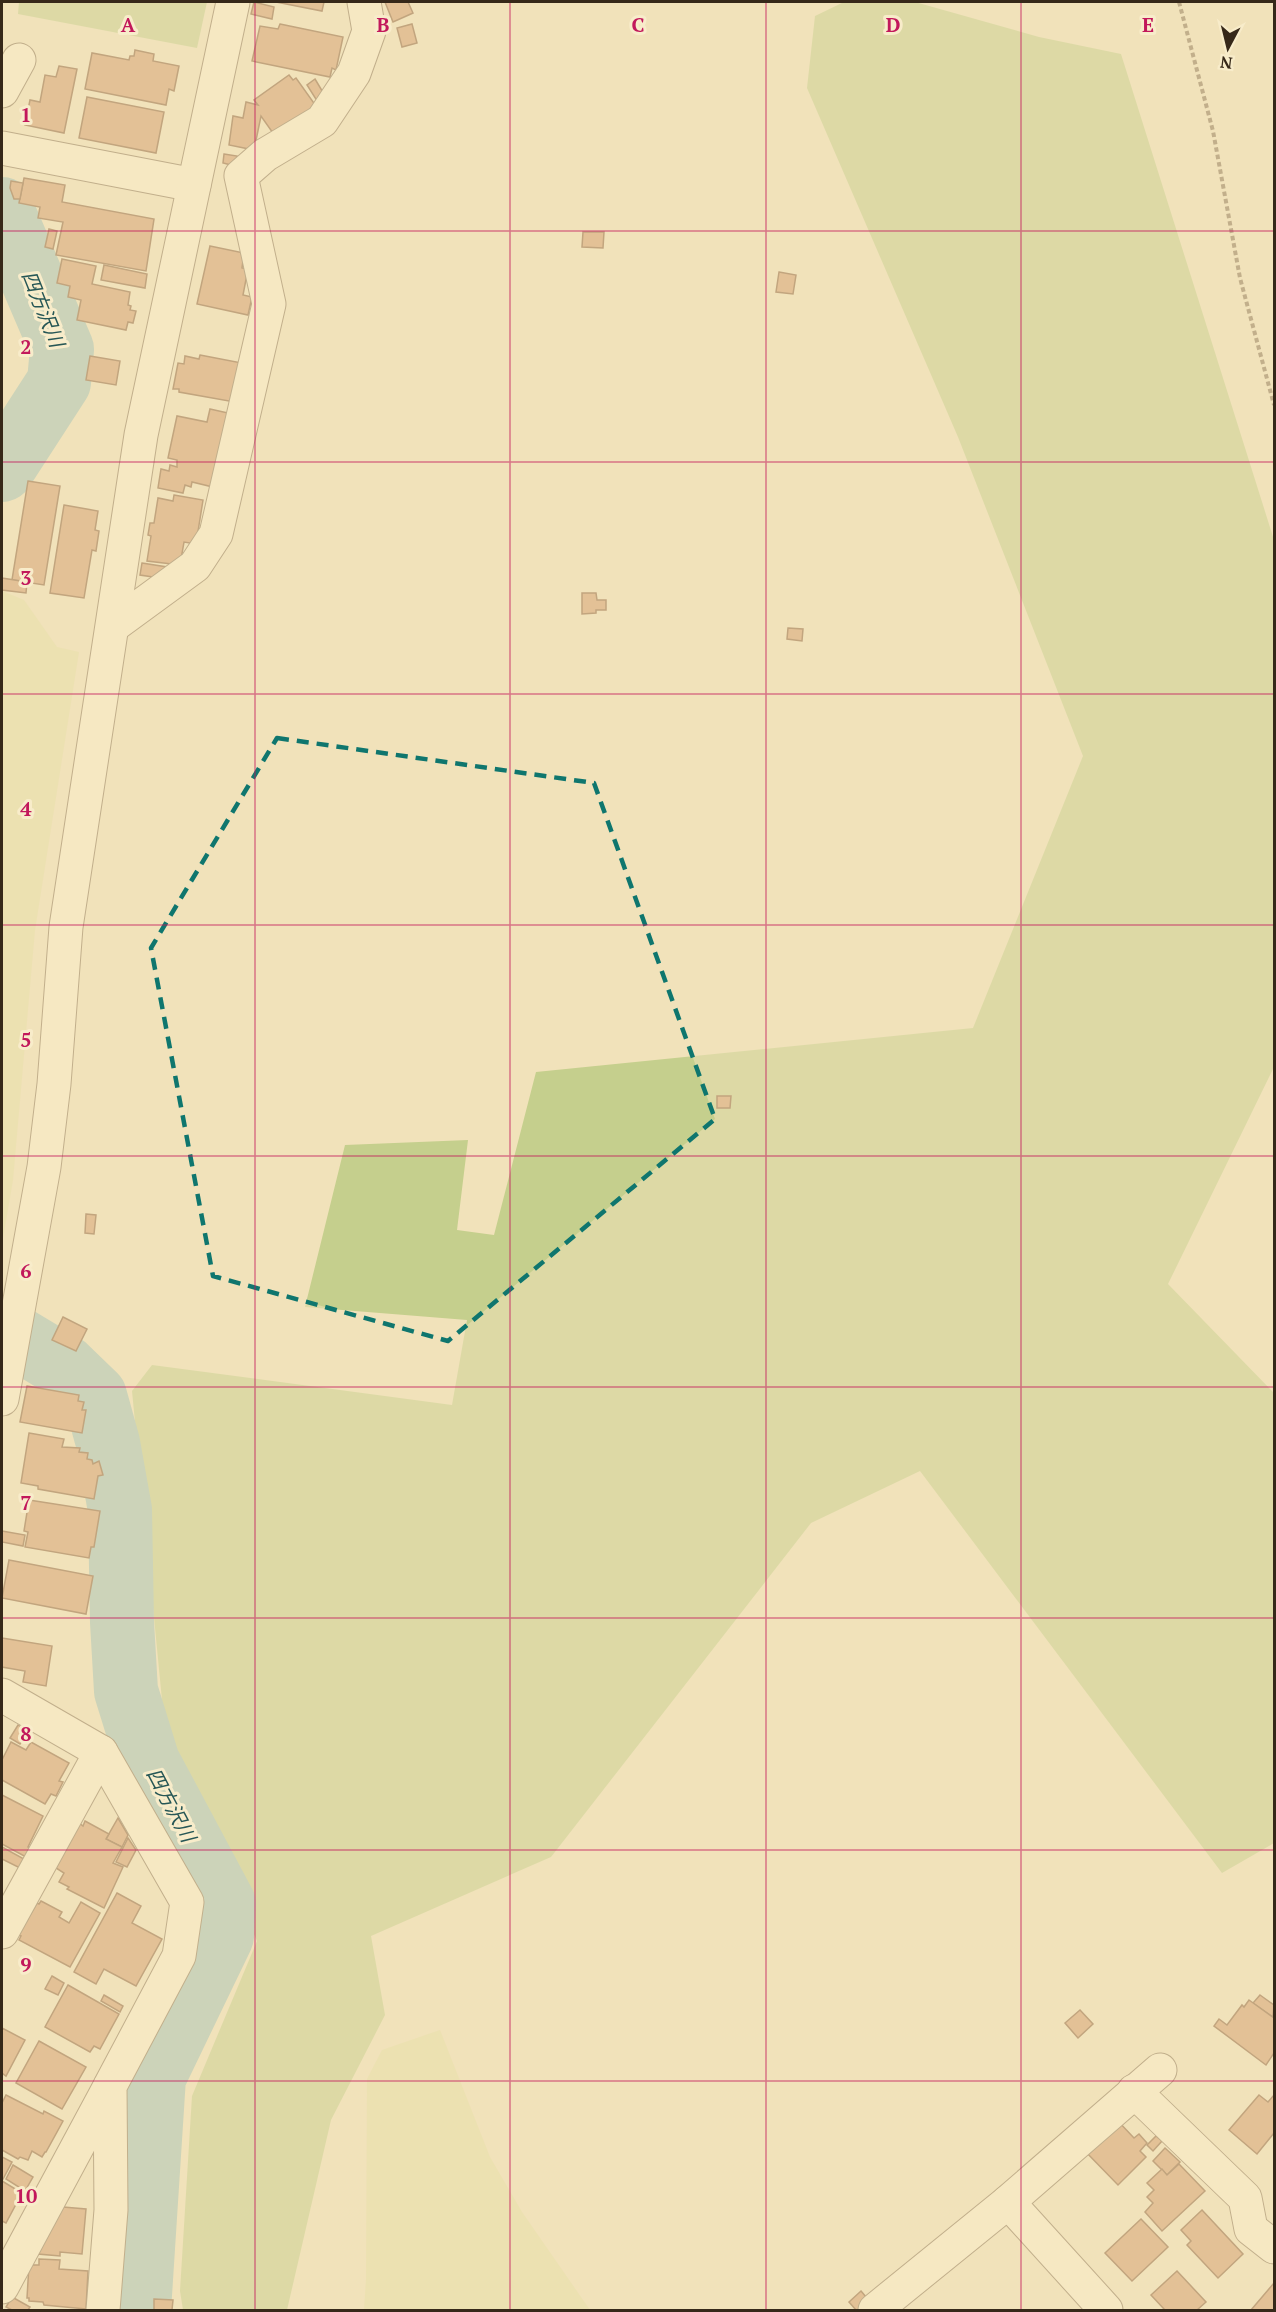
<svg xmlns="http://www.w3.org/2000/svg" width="1276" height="2312" viewBox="0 0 1276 2312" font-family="'PT Serif','Noto Sans JP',serif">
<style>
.farmland{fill:#e7dfa6}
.green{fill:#c5cf8d}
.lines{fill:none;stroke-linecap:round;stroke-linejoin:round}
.river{stroke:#9fc1b8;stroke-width:64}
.building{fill:#d29a6c;stroke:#8a5b37;stroke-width:1.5}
.minor-casing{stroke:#897153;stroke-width:35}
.path{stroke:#897153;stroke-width:4;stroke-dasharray:4.5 3;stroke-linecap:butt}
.minor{stroke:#fcefcd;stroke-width:33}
.marked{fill:none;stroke:#0f766e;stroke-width:4.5;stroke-dasharray:12 8;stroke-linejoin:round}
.grid{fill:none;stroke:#c2185b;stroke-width:1.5;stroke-opacity:0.55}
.labels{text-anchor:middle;stroke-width:6;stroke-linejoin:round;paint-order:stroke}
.water-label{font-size:20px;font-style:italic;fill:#275756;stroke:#f8ecca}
.grid-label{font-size:20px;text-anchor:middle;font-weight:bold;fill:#c2185b;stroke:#f8ecca;stroke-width:6;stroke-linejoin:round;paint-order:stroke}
</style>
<rect width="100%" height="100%" fill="#f1e2ba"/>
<g class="farmland">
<polygon points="2,591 24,600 57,647 79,652 35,930 13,1180 2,1244"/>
<polygon points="440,2030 490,2157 522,2212 590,2310 364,2310 366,2280 367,2079 382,2050"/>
</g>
<g class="green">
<polygon points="19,2 207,2 197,48 18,14"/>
<polygon points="844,2 915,2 1039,37 1121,54 1274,540 1273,1069 1168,1284 1274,1393 1274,1843 1222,1873 920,1471 811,1523 551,1857 371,1936 385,2015 331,2120 287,2310 183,2310 180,2291 192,2096 257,1941 165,1731 132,1391 152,1365 452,1405 467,1320 305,1307 345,1145 468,1140 457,1230 494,1235 536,1072 973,1028 1083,756 958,437 807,88 815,16"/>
</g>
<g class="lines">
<g class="river">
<polyline points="2,209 62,349 59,382 2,470"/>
<polyline points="2,1332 15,1337 65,1367 95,1396 108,1443 120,1510 122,1622 126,1691 148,1762 224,1904 222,1936 154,2077 139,2310"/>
</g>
</g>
<g class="building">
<polygon points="254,2 274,7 272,19 251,14"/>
<polygon points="276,2 324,2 322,11"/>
<polygon points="385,2 408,2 413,13 393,22"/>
<polygon points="280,24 343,37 336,70 332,68 330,77 252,61 260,26 278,29"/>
<polygon points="412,24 417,43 402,47 397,28"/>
<polygon points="135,50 154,54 153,61 179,66 174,91 169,89 166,105 85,89 92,53 129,60 130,56 134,56"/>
<polygon points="59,66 77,69 64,133 25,125 30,100 40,102 45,75 56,77"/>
<polygon points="289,75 293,80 296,78 316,106 275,136 261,116 254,150 229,145 233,116 243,118 246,102 258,105 254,100"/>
<polygon points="315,79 327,99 319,104 307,85"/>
<polygon points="87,97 164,112 156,153 79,138"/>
<polygon points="224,154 237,156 235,166 223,163"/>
<polygon points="24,178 65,185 62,202 154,219 146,271 56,255 63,222 38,218 40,207 19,203"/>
<polygon points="11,181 23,183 20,199 14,199 10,188"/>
<polygon points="49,229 57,231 53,249 45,247"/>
<polygon points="583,232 604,232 603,248 582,247"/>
<polygon points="210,246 244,253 242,268 248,269 243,295 252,297 248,315 197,304"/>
<polygon points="62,259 96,266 92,284 130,292 128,305 131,306 130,310 136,311 133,323 128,322 126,330 77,320 81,300 68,297 70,286 57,283"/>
<polygon points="104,265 147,274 145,288 101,280"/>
<polygon points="779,272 796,275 793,294 776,292"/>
<polygon points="200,355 247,364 240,403 179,392 179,389 173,389 178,363 184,364 185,356 199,359"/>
<polygon points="90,356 120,361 116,385 86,380"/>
<polygon points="210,409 237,415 217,488 192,482 191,487 185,485 183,493 158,488 161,469 169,471 170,465 177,467 177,460 168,458 177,416 207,422"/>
<polygon points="28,481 60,486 44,585 12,580"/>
<polygon points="174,495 203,500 196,544 184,542 180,565 147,561 151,536 148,535 150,523 154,523 158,498 173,501"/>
<polygon points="64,505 98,511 95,530 99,531 96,551 92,550 84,598 50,593"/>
<polygon points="142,563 167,567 166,579 140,575"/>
<polygon points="2,578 27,582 26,593 2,590"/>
<polygon points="582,593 596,593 597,600 606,600 606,610 596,610 596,613 582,614"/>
<polygon points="788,628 803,629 802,641 787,639"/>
<polygon points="717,1096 731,1096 730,1108 717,1108"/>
<polygon points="86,1214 96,1215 94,1234 85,1233"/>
<polygon points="63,1317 87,1329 76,1351 52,1340"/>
<polygon points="27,1386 79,1395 78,1401 84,1402 82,1410 86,1410 82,1433 20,1422"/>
<polygon points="29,1433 64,1439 62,1447 80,1448 79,1452 88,1453 87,1459 92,1460 93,1464 99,1461 103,1475 98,1476 94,1499 38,1489 38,1486 21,1483"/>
<polygon points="29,1500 100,1511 94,1547 91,1547 89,1558 25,1547 28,1532 24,1531"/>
<polygon points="2,1531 25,1535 23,1546 2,1542"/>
<polygon points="9,1560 93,1576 86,1614 2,1598"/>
<polygon points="2,1638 52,1646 46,1686 23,1682 25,1671 2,1667"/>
<polygon points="18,1725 27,1731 20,1744 10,1738"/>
<polygon points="11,1742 26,1750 31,1742 69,1763 59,1781 63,1782 56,1796 51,1794 45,1804 2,1780 2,1760"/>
<polygon points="2,1795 43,1816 28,1847 30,1848 26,1857 2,1844"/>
<polygon points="118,1818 128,1835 122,1847 106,1839"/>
<polygon points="85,1821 109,1834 106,1839 122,1847 113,1863 123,1867 104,1908 67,1889 69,1887 59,1882 64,1873 56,1868 79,1823 83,1826"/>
<polygon points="128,1838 136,1850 127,1867 116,1862"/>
<polygon points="2,1847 24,1859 20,1868 2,1859"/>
<polygon points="117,1893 141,1906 132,1923 162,1939 136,1986 104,1969 96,1984 74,1972"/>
<polygon points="41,1901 62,1912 59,1917 69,1923 81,1902 100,1913 70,1967 19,1940 21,1936 16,1934 23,1922 26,1922 37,1903 39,1904"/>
<polygon points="52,1976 64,1983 58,1995 45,1989"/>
<polygon points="68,1985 119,2014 100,2049 94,2046 90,2052 45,2027"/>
<polygon points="104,1995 123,2006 120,2012 101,2001"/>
<polygon points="1260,1995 1274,2005 1273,2017 1253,2003"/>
<polygon points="1249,2000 1274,2018 1274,2053 1266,2065 1214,2026 1219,2019 1227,2025 1242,2005 1244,2007"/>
<polygon points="1080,2010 1093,2024 1078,2038 1065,2023"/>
<polygon points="2,2028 25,2040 6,2076 2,2073"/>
<polygon points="39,2041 86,2067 62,2109 16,2083"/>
<polygon points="6,2095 43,2114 44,2111 63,2121 46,2152 45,2152 42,2157 32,2151 28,2160 20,2157 18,2159 2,2150 2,2103"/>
<polygon points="1259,2095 1268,2102 1274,2095 1274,2133 1257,2154 1229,2130"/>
<polygon points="1116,2119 1134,2138 1139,2134 1147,2143 1140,2151 1146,2157 1118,2185 1084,2150"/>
<polygon points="1156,2136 1162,2141 1153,2151 1147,2145"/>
<polygon points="1165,2148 1180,2162 1167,2175 1153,2161"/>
<polygon points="2,2157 12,2162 2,2181"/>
<polygon points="1179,2164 1205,2191 1162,2231 1145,2212 1153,2203 1147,2197 1154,2190 1147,2183 1162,2169 1167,2175"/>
<polygon points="13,2165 33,2177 25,2191 6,2179"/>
<polygon points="2,2181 22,2193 6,2223 2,2221"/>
<polygon points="63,2207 86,2209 82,2254 60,2252 60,2256 38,2254"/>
<polygon points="1202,2210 1243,2254 1218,2278 1187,2245 1191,2241 1181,2230"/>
<polygon points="1141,2219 1168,2247 1132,2281 1105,2253"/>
<polygon points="39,2259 60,2260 59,2269 88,2271 86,2309 44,2305 43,2302 29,2301 29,2298 27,2298 29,2265 39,2265"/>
<polygon points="1177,2271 1206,2302 1197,2310 1163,2310 1164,2309 1151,2295"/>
<polygon points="1274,2283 1274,2310 1251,2310"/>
<polygon points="861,2291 871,2303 862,2310 856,2310 849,2302"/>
<polygon points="12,2297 30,2307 28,2310 12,2310 6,2307"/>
<polygon points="154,2299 173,2300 172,2310 154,2310"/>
</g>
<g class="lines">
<g class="minor-casing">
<g id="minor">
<polyline points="2,91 19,60"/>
<polyline points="2,148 194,185"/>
<polyline points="113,626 195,566 216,534 269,304 241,176 265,155 322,121 354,73 369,31 364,2"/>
<polyline points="2,1399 44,1167 54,1084 66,927 141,435 233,2"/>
<polyline points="2,1695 101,1752 187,1902 179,1956 110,2086 111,2210 103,2310"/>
<polyline points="2,1932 101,1752"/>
<polyline points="1134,2091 1245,2198 1251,2229 1274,2247"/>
<polyline points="1008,2202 1106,2310"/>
<polyline points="2,2287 109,2088"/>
<polyline points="875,2310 1008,2202 1160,2070"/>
</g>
</g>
<polyline class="path" points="1179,2 1213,131 1240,278 1274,405"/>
<use href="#minor" class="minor"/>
</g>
<path d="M0 0H1276V2312H0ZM277 738 594 783 715 1119 448 1341 213 1276 151 948Z" fill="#f1e2ba" fill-opacity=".55" fill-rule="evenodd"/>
<path class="marked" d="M277 738 594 783 715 1119 448 1341 213 1276 151 948Z"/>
<path class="grid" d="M255 2V2310M510 2V2310M766 2V2310M1021 2V2310M2 231H1274M2 462H1274M2 694H1274M2 925H1274M2 1156H1274M2 1387H1274M2 1618H1274M2 1850H1274M2 2081H1274"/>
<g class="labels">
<g class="water-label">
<text transform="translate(43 309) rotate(68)" y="7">四方沢川</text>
<text transform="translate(171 1805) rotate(62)" y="7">四方沢川</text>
</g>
</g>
<g class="grid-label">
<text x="128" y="32">A</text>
<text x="383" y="32">B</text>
<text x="638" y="32">C</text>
<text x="893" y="32">D</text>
<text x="1148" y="32">E</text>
<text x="26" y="122">1</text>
<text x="26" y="354">2</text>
<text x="26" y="585">3</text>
<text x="26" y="816">4</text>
<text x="26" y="1047">5</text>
<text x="26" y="1278">6</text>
<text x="26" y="1510">7</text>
<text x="26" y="1741">8</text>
<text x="26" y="1972">9</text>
<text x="26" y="2203">10</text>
</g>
<rect width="1276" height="2312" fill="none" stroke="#362819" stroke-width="6"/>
<g transform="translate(1228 48) rotate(187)" stroke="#f8ecca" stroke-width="4.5" paint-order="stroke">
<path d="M0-4.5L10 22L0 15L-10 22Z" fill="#362819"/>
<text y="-9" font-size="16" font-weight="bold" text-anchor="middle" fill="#362819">N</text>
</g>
</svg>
